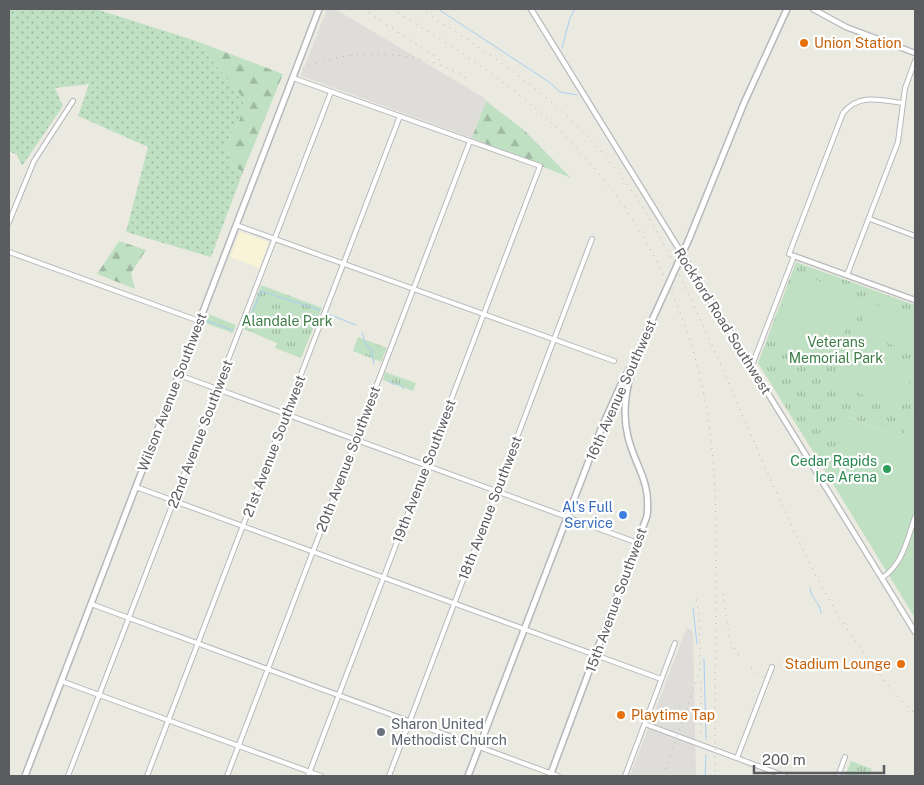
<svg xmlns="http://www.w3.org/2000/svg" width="924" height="785" viewBox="0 0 924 785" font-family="'Public Sans',sans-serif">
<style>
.commercial{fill:#f9f4d8}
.industrial{fill:#dfddd9}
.grass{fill:url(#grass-dots)}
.forest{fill:url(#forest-firs)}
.park{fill:url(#park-tufts)}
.pitch{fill:#c0e0c3}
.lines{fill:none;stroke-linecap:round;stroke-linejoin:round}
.stream{stroke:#a8cef4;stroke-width:1}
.minor-casing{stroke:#b7b8bc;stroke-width:6}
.tertiary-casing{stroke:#b7b8bc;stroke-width:7}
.secondary-casing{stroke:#b5b7bc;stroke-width:8}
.minor{stroke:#fff;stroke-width:4}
.tertiary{stroke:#fff;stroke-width:4.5}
.secondary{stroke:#fff;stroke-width:5}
.rail{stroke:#b2b3b3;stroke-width:1;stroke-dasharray:1 6;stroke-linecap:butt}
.secondary-bridge-casing{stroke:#b5b7bc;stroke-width:8;stroke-linecap:butt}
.secondary-bridge{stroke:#fff;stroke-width:5}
.food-dot{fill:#e8710a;stroke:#fff;stroke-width:2}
.leisure-dot{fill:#2e9e5b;stroke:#fff;stroke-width:2}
.shop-dot{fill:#3f7fe0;stroke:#fff;stroke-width:2}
.worship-dot{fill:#6b7280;stroke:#fff;stroke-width:2}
.labels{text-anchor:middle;stroke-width:4.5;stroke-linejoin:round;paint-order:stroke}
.food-label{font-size:14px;fill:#c56008;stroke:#fff;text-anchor:start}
.park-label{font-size:14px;fill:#3d7c45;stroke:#fff}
.street-label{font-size:14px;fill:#5a5c60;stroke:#fff}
.leisure-label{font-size:14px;fill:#27864d;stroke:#fff;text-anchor:end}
.shop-label{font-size:14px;fill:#366cbe;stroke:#fff;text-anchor:end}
.worship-label{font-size:14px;fill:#5b616d;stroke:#fff;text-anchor:start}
</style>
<defs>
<pattern id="grass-dots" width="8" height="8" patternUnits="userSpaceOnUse" patternTransform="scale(1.25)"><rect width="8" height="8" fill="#c0e0c3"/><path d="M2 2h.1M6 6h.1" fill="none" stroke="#9fb9a2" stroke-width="1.8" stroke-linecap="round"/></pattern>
<pattern id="forest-firs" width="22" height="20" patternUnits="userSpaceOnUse" patternTransform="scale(1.25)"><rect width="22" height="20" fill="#c0e0c3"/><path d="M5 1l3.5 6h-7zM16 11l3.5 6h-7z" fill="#9fb9a2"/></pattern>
<pattern id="park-tufts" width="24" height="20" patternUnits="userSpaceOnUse" patternTransform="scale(1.25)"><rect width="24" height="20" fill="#c0e0c3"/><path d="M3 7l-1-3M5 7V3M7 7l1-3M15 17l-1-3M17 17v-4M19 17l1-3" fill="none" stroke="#9fb9a2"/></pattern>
</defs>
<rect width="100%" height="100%" fill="#ebeae1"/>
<polygon class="commercial" points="240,232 269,242 259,268 230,257"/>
<g class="industrial">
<polygon points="327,9 335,9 483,97 555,168 301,76"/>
<polygon points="687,627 693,632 696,776 630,776"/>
</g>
<polygon class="grass" points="9,9 96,9 196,41 244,99 240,119 226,144 232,165 243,172 211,257 126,232 148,147 78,116 89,84 55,88 63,106 22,166 17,155 9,151"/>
<g class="forest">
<polygon points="196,41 283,74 243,172 232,165 226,144 240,119 244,99"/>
<polygon points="486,101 524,130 571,178 472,138"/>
<polygon points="119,241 146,250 131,273 135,289 97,274"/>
</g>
<g class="park">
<polygon points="796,262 915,305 915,405 902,438 848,417 833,457 822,466 758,363"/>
<polygon points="261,285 322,308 301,358 275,348 277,343 244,329"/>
<polygon points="208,314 236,325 233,333 205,323"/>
<polygon points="358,337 387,348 381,362 353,351"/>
<polygon points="385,372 416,383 413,391 383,380"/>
<polygon points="851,761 872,769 869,776 845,776"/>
</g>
<g class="pitch">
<path d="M804 275 842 291 858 305C835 356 829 357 778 339L780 313 795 278Z"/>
<polygon points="869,302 915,319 915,353 858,332"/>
<polygon points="856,344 915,367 900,409 840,386"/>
<polygon points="915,405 915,618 822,466 833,457 847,417 902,438"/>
</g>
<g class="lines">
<g class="stream">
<polyline points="438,9 549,82 560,92 577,95"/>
<polyline points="562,48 570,18 575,9"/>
<polyline points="328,314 356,325"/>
<polyline points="207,321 232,330"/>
<polyline points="247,325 261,291 320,310"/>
<polyline points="362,333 367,347 371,349 374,364"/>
<polyline points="388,380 392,384 399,384 404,389"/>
<path d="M810 588C810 598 821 603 821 613"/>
<polyline points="693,608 697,644"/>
<polyline points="704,659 706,739"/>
<polyline points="705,776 706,755"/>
</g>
<g class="minor-casing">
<g id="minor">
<polyline points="293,78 540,166 308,776"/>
<polyline points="870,219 915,236"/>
<polyline points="9,222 34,161 73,101"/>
<polyline points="236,225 614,361"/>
<polyline points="9,252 199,321"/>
<polyline points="847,275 898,142 905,88 915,61"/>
<path d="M751 368 794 256 789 254 843 113C859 93 880 100 902 103"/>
<polyline points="179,375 638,543"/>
<polyline points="136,487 661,679"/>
<path d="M882 578C903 564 907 540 915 517"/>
<polyline points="91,604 558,776"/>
<polyline points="61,681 321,776"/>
<polyline points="645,724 785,776"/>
<polyline points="737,758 772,667"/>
<polyline points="68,776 331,92"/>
<polyline points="147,776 400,116"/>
<polyline points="227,776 470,141"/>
<polyline points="389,776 592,239"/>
<polyline points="625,776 675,643"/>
<polyline points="838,776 845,757"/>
</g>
</g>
<g class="tertiary-casing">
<g id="tertiary">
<polyline points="531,9 915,632"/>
<polyline points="813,9 846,27 915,53"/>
<polyline points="794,256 915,300"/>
</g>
</g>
<g class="secondary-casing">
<g id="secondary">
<polyline points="689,239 744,103 787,9"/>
<polyline points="25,776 319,9"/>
<polyline points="468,776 601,429 623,380 633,363"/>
<path d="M550 776 647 516C651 480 636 469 628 437 622 413 626 392 632 368"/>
</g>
</g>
<use href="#minor" class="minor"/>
<use href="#tertiary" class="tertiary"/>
<use href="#secondary" class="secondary"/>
<g class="rail">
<polyline points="363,9 440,60"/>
<path d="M392 9C439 38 486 67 529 103 622 180 688 292 707 412 718 477 716 544 716 610 715 665 715 721 715 776"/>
<path d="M420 9C485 50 547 91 598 148 649 204 679 273 710 341 746 421 779 504 819 582 846 630 876 676 915 714"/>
<path d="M303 69C348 46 425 50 466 78"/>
<polyline points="723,594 730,641 741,659"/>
<polyline points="751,668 763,677"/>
<polyline points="701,732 701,676"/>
<polyline points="663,776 700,670 699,614 696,597"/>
</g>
<g class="secondary-bridge-casing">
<polyline id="secondary-bridge" points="634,360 689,239"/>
</g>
<use href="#secondary-bridge" class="secondary-bridge"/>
</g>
<g class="food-dot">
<circle cx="804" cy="43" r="5"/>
<circle cx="901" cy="664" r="5"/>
<circle cx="621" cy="715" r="5"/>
</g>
<circle class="leisure-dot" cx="887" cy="469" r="5"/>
<circle class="shop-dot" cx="623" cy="515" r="5"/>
<circle class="worship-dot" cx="381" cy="732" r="5"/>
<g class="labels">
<g class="food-label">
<text x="814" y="48">Union Station</text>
<text x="891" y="669" text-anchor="end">Stadium Lounge</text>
<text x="631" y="720">Playtime Tap</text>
</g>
<g class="park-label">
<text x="287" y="326">Alandale Park</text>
<text x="836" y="347">Veterans<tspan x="836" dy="16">Memorial Park</tspan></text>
</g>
<g class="street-label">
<text transform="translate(723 321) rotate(58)" y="5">Rockford Road Southwest</text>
<text transform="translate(621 390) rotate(-66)" y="5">16th Avenue Southwest</text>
<text transform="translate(172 392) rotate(-69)" y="5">Wilson Avenue Southwest</text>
<text transform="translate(200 434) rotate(-69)" y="5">22nd Avenue Southwest</text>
<text transform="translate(274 446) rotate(-69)" y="5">21st Avenue Southwest</text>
<text transform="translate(348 459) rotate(-69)" y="5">20th Avenue Southwest</text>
<text transform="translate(424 471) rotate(-69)" y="5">19th Avenue Southwest</text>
<text transform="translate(490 508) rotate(-69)" y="5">18th Avenue Southwest</text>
<text transform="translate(616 600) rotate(-70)" y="5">15th Avenue Southwest</text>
</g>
<g class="leisure-label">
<text x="877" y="466">Cedar Rapids<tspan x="877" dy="16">Ice Arena</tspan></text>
</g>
<g class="shop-label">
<text x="613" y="512">Al's Full<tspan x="613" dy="16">Service</tspan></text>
</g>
<g class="worship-label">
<text x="391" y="729">Sharon United<tspan x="391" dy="16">Methodist Church</tspan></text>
</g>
</g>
<rect width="924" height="785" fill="none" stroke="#5a5c60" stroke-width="20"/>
<path d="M754 765v8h130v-8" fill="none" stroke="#5a5c60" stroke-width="2.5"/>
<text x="762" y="765" font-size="15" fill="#5a5c60" stroke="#ffffff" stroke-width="4" paint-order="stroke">200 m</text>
</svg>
